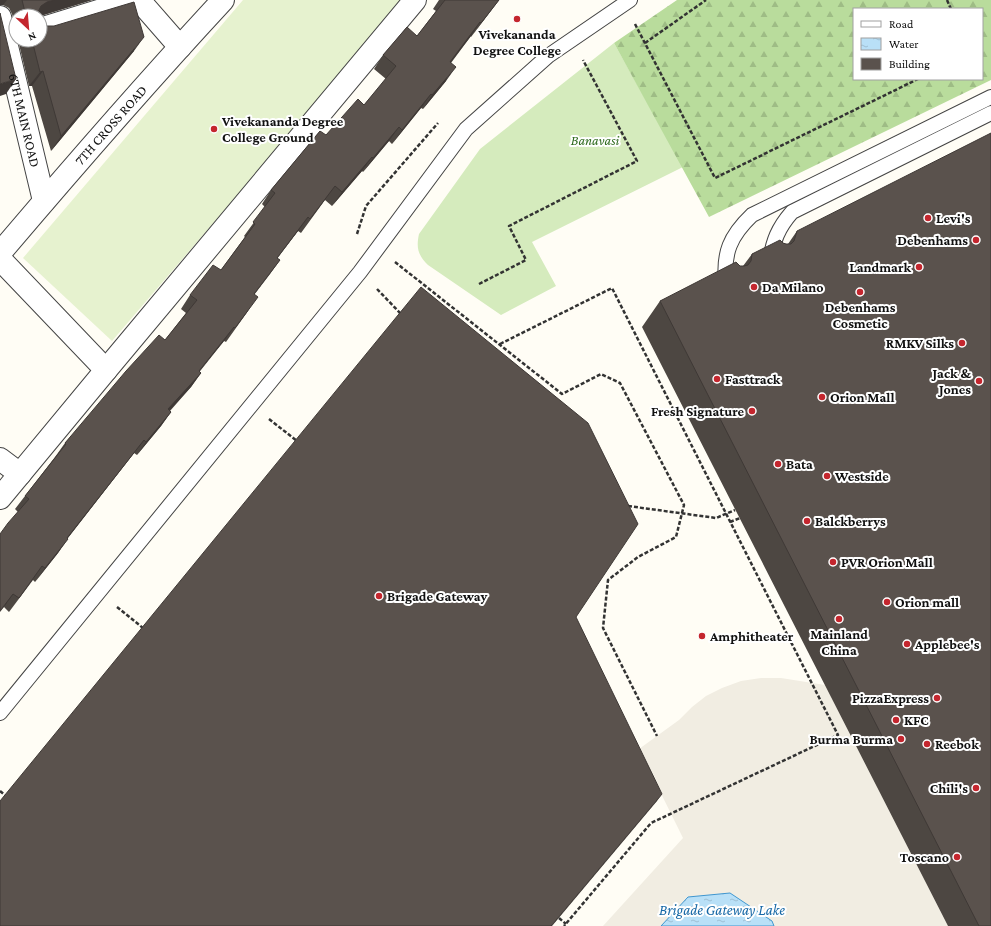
<svg xmlns="http://www.w3.org/2000/svg" width="991" height="926" viewBox="0 0 991 926" font-family="'Crimson Pro',serif">
<style>
.grass{fill:#d5ebbd}
.forest{fill:url(#forest-firs);fill-rule:evenodd}
.pitch{fill:#e6f2cf}
.plaza{fill:#f1ede2}
.water{fill:url(#water-ripples);stroke:#3f96cf}
.lines{fill:none;stroke-linecap:round;stroke-linejoin:round}
.service-casing{stroke:#444;stroke-width:16}
.minor-casing{stroke:#444;stroke-width:24}
.tertiary-casing{stroke:#444;stroke-width:24}
.path{stroke:#333;stroke-width:2.5;stroke-dasharray:4 2;stroke-linecap:butt}
.service{stroke:#fff;stroke-width:14}
.minor{stroke:#fff;stroke-width:22}
.tertiary{stroke:#fff;stroke-width:22}
.path-bridge{stroke:#333;stroke-width:2.5;stroke-dasharray:4 2;stroke-linecap:butt}
.wall{fill:#4d4742}
.shaded-wall{fill:#3f3936}
.building{fill:#5a524d;stroke:#3f3936}
.poi-dot{fill:#c4262e;stroke:#fff;stroke-width:1.5}
.labels{text-anchor:middle;stroke-width:4;stroke-linejoin:round;paint-order:stroke}
.poi-label{font-size:14px;font-weight:bold;fill:#111;stroke:#fff;text-anchor:start}
.street-label{font-size:14px;fill:#111;stroke:#fff}
.park-label{font-size:14px;font-style:italic;fill:#2f6b1f;stroke:#fff}
.water-label{font-size:15px;font-style:italic;fill:#1768a6;stroke:#fff}
</style>
<defs>
<pattern id="forest-firs" width="22" height="20" patternUnits="userSpaceOnUse"><rect width="22" height="20" fill="#b9dc9c"/><path d="M5 1l3.5 6h-7zM16 11l3.5 6h-7z" fill="#9ebc85"/></pattern>
<pattern id="water-ripples" width="26" height="14" patternUnits="userSpaceOnUse"><rect width="26" height="14" fill="#b9e0f7"/><path d="M2 4q2-2 4 0t4 0M15 11q2-2 4 0t4 0" fill="none" stroke="#9ebfd3"/></pattern>
</defs>
<rect width="100%" height="100%" fill="#fffdf5"/>
<path class="grass" d="M614 43 683 167 532 242 556 286 501 315 428 265C418 255 416 248 419 234L480 149Z"/>
<path class="forest" d="M677 0H991V80L709 217 614 43ZM854 9H982V79H854Z"/>
<polygon class="pitch" points="243,0 405,0 112,341 23,258"/>
<polygon class="plaza" points="761,678 781,678 825,685 948,926 774,926 772,921 730,893 688,897 661,926 603,926 683,838 639,749 679,720 692,707 706,696 722,688 741,681"/>
<polygon class="water" points="730,893 772,921 774,926 661,926 688,897"/>
<g class="lines">
<g class="service-casing">
<g id="service">
<path d="M770 261C773 241 778 228 792 212L991 113"/>
<path d="M726 283C723 253 730 236 752 215L991 97"/>
<polyline points="0,713 360,272 466,129 548,56 630,0"/>
</g>
</g>
<g class="minor-casing">
<g id="minor">
<polyline points="139,0 180,47"/>
<path id="s1" d="M0 17 44 201"/>
<polyline points="40,29 134,0"/>
<polyline points="0,259 106,370"/>
<polyline points="0,459 20,474"/>
<polyline points="0,498 106,370 415,0"/>
</g>
</g>
<g class="tertiary-casing">
<g id="tertiary">
<path id="s2" d="M0 253C73 167 147 82 223 0"/>
</g>
</g>
<g class="path">
<polyline points="947,0 951,9"/>
<polyline points="635,24 715,178 918,79"/>
<polyline points="645,43 706,0"/>
<polyline points="357,234 366,206 438,123"/>
<polyline points="395,262 562,394 601,374 620,383 684,505 676,537 638,557 608,580 603,628 657,736"/>
<polyline points="479,284 526,260 509,226 637,161 583,60"/>
<polyline points="377,289 401,314"/>
<polyline points="500,344 612,288 838,735 651,823 564,926"/>
<polyline points="269,419 297,441"/>
<polyline points="730,522 740,518"/>
<polyline points="117,607 143,628"/>
<polyline points="0,791 6,796"/>
<polyline points="559,918 566,924"/>
</g>
<use href="#service" class="service"/>
<use href="#minor" class="minor"/>
<use href="#tertiary" class="tertiary"/>
<polyline class="path-bridge" points="628,506 716,518 735,510"/>
</g>
<g class="wall">
<polygon points="0,0 92,0 40,16 16,16 16,30 12,14 9,8 3,5 0,5"/>
<polygon points="439,0 499,0 471,37 471,36 451,63 446,81 423,109 421,108 392,144 389,141 363,172 362,171 332,206 325,200 301,233 298,231 277,258 280,260 254,294 248,311 226,342 224,341 199,371 201,373 191,387 170,411 171,412 161,426 137,455 134,453 67,539 58,553 35,582 33,580 9,612 4,607 18,512 15,509 55,457 65,443 165,340 186,313 181,309 190,295 221,270 245,237 244,236 265,207 262,204 271,190 326,135 364,105 386,79 374,69 383,55 417,36 436,11 433,9"/>
<polygon points="42,24 47,26 134,51 51,151 32,86 29,86 18,40 40,40"/>
<polygon points="797,231 991,926 948,926 642,327 660,301 740,266 743,266 752,254 783,243 786,244 788,244"/>
</g>
<g class="shaded-wall">
<polygon points="0,0 7,0 3,5 0,5"/>
<polygon points="55,0 92,0 40,16 34,16 41,6 47,2"/>
<polygon points="499,0 490,12 471,37 481,23"/>
<polygon points="480,22 471,36 440,76 450,62"/>
<polygon points="144,37 134,51 51,151 61,136"/>
<polygon points="456,67 446,81 423,109 432,95"/>
<polygon points="43,71 32,86 29,86 40,72"/>
<polygon points="16,79 6,94 0,96 0,84"/>
<polygon points="431,94 421,108 392,144 402,130"/>
<polygon points="399,127 389,141 363,172 373,158"/>
<polygon points="372,157 362,171 332,206 342,192"/>
<polygon points="308,217 298,231 267,272 277,258"/>
<polygon points="280,260 270,274 244,308 254,294"/>
<polygon points="234,327 224,341 189,385 199,371"/>
<polygon points="201,373 191,387 158,423 168,409"/>
<polygon points="171,412 161,426 137,455 146,442"/>
<polygon points="144,440 134,453 57,552 67,538"/>
<polygon points="68,539 58,553 35,582 45,568"/>
<polygon points="13,594 4,607 0,612 0,611"/>
<polygon points="662,794 657,801 552,926 551,926"/>
</g>
<g class="building">
<polygon points="22,0 55,0 47,2 41,6 38,12 38,16 26,16"/>
<polygon points="445,0 499,0 481,23 480,22 450,62 456,67 432,95 431,94 402,130 399,127 373,158 372,157 342,192 335,186 310,219 308,217 277,258 280,260 254,294 258,297 235,328 234,327 199,371 201,373 168,409 171,412 146,442 144,440 67,538 68,539 45,568 42,566 19,598 13,594 0,611 0,534 8,523 29,499 25,496 66,444 65,443 126,371 159,335 165,340 197,300 190,295 213,265 221,270 255,224 253,222 275,193 271,190 320,131 326,135 358,99 364,105 396,66 383,55 407,27 417,36"/>
<polygon points="134,2 144,37 61,136 43,71 40,72 32,40 40,40 40,21 42,24 47,26 54,26"/>
<polygon points="0,13 16,79 0,84"/>
<polygon points="991,133 991,926 979,926 660,301 736,262 740,266 744,266 748,265 751,261 752,254 780,240 783,243 786,244 791,244 794,241 797,231"/>
<polygon points="421,287 588,423 638,524 576,617 662,794 551,926 0,926 0,801"/>
</g>
<g class="poi-dot">
<circle cx="517" cy="19" r="4"/>
<circle cx="214" cy="129" r="4"/>
<circle cx="928" cy="218" r="4"/>
<circle cx="976" cy="240" r="4"/>
<circle cx="919" cy="267" r="4"/>
<circle cx="754" cy="287" r="4"/>
<circle cx="860" cy="292" r="4"/>
<circle cx="962" cy="343" r="4"/>
<circle cx="717" cy="379" r="4"/>
<circle cx="979" cy="381" r="4"/>
<circle cx="822" cy="397" r="4"/>
<circle cx="752" cy="411" r="4"/>
<circle cx="778" cy="464" r="4"/>
<circle cx="827" cy="476" r="4"/>
<circle cx="807" cy="521" r="4"/>
<circle cx="833" cy="562" r="4"/>
<circle cx="379" cy="596" r="4"/>
<circle cx="887" cy="602" r="4"/>
<circle cx="839" cy="619" r="4"/>
<circle cx="702" cy="636" r="4"/>
<circle cx="907" cy="644" r="4"/>
<circle cx="937" cy="698" r="4"/>
<circle cx="896" cy="720" r="4"/>
<circle cx="901" cy="739" r="4"/>
<circle cx="927" cy="744" r="4"/>
<circle cx="976" cy="788" r="4"/>
<circle cx="957" cy="857" r="4"/>
</g>
<g class="labels">
<g class="poi-label">
<text x="517" y="39" text-anchor="middle">Vivekananda<tspan x="517" dy="16">Degree College</tspan></text>
<text x="222" y="126">Vivekananda Degree<tspan x="222" dy="16">College Ground</tspan></text>
<text x="936" y="223">Levi's</text>
<text x="968" y="245" text-anchor="end">Debenhams</text>
<text x="911" y="272" text-anchor="end">Landmark</text>
<text x="762" y="292">Da Milano</text>
<text x="860" y="312" text-anchor="middle">Debenhams<tspan x="860" dy="16">Cosmetic</tspan></text>
<text x="954" y="348" text-anchor="end">RMKV Silks</text>
<text x="971" y="378" text-anchor="end">Jack &amp;<tspan x="971" dy="16">Jones</tspan></text>
<text x="725" y="384">Fasttrack</text>
<text x="830" y="402">Orion Mall</text>
<text x="744" y="416" text-anchor="end">Fresh Signature</text>
<text x="786" y="469">Bata</text>
<text x="835" y="481">Westside</text>
<text x="815" y="526">Balckberrys</text>
<text x="841" y="567">PVR Orion Mall</text>
<text x="387" y="601">Brigade Gateway</text>
<text x="895" y="607">Orion mall</text>
<text x="839" y="639" text-anchor="middle">Mainland<tspan x="839" dy="16">China</tspan></text>
<text x="710" y="641">Amphitheater</text>
<text x="915" y="649">Applebee's</text>
<text x="929" y="703" text-anchor="end">PizzaExpress</text>
<text x="904" y="725">KFC</text>
<text x="893" y="744" text-anchor="end">Burma Burma</text>
<text x="935" y="749">Reebok</text>
<text x="968" y="793" text-anchor="end">Chili's</text>
<text x="949" y="862" text-anchor="end">Toscano</text>
</g>
<g class="street-label">
<text dy="5" stroke="none"><textPath href="#s1" startOffset="106">6TH MAIN ROAD</textPath></text>
<text dy="5" stroke="none"><textPath href="#s2" startOffset="169">7TH CROSS ROAD</textPath></text>
</g>
<g class="park-label">
<text x="595" y="145">Banavasi</text>
</g>
<g class="water-label">
<text x="722" y="915">Brigade Gateway Lake</text>
</g>
</g>
<rect x="853" y="8" width="130" height="72" fill="#ffffff" stroke="#a0a0a0"/>
<rect x="861" y="21" width="20" height="6" fill="#ffffff" stroke="#a0a0a0"/>
<text x="889" y="28" font-size="12" fill="#111111">Road</text>
<rect x="861" y="38" width="20" height="12" fill="url(#water-ripples)" stroke="#a0a0a0"/>
<text x="889" y="48" font-size="12" fill="#111111">Water</text>
<rect x="861" y="58" width="20" height="12" fill="#5a524d" stroke="#a0a0a0"/>
<text x="889" y="68" font-size="12" fill="#111111">Building</text>
<g transform="translate(28 28) rotate(154)"><circle r="19" fill="#ffffff" stroke="#a0a0a0"/>
<path d="M0-3L7 15L0 10L-7 15Z" fill="#c4262e"/>
<text y="-6" font-size="11" font-weight="bold" text-anchor="middle" fill="#111111">N</text>
</g>
</svg>
